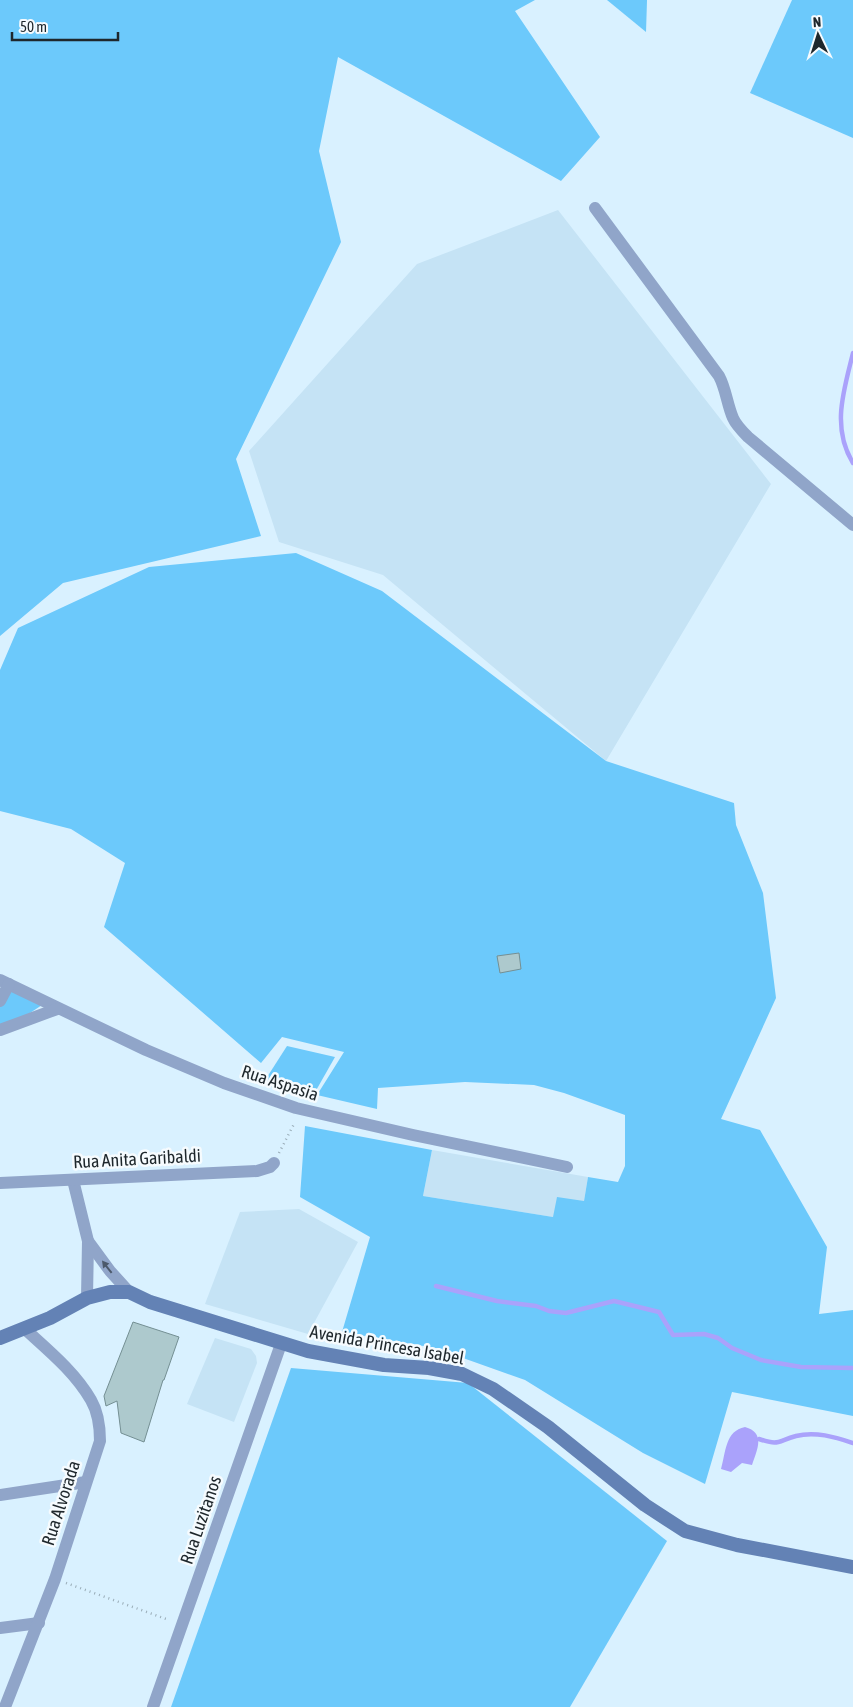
<svg xmlns="http://www.w3.org/2000/svg" width="853" height="1707" viewBox="0 0 853 1707" font-family="'Asap Condensed',sans-serif">
<style>
.built{fill:#c5e3f5}
.green{fill:#6cc9fb}
.water{fill:#aaa2fb}
.lines{fill:none;stroke-linecap:round;stroke-linejoin:round}
.stream{stroke:#aaa2fb;stroke-width:4.5}
.building{fill:#adc9cd;stroke:#748f93}
.path{stroke:#99acb7;stroke-width:2.5;stroke-dasharray:1 4;stroke-linecap:butt}
.minor{stroke:#90a5c9;stroke-width:12}
.secondary{stroke:#6382b5;stroke-width:14}
.oneway{fill:#4c596b}
.labels{text-anchor:middle;stroke-width:5;stroke-linejoin:round;paint-order:stroke}
.street-label{font-size:18px;fill:#1e272c;stroke:#f6fbfe}
</style>
<rect width="100%" height="100%" fill="#d9f1ff"/>
<g class="built">
<polygon points="558,210 771,484 606,761 383,575 279,542 249,451 417,264"/>
<polygon points="432,1150 588,1177 584,1201 553,1217 423,1196"/>
<polygon points="299,1209 358,1242 308,1334 205,1304 240,1212"/>
<polygon points="215,1338 251,1349 256,1356 257,1363 234,1422 187,1404"/>
</g>
<g class="green">
<polygon points="0,0 535,0 515,11 600,137 561,181 338,57 319,151 341,242 236,459 261,536 63,583 0,636"/>
<polygon points="607,0 647,0 646,32"/>
<polygon points="792,0 853,0 853,138 750,93"/>
<polygon points="296,553 382,591 606,761 734,803 736,825 763,893 776,998 721,1119 760,1130 827,1247 819,1314 853,1310 853,1416 732,1392 705,1484 643,1453 525,1380 435,1348 342,1332 370,1237 300,1197 305,1126 432,1150 423,1196 553,1217 557,1197 584,1201 588,1177 618,1182 625,1166 625,1115 564,1093 534,1085 465,1082 378,1088 377,1109 317,1095 344,1052 282,1037 261,1063 104,927 125,863 71,829 0,811 0,670 18,628 149,567"/>
<polygon points="11,990 42,1005 18,1021 0,1026 0,1007"/>
<polygon points="287,1046 335,1057 314,1094 262,1085"/>
<polygon points="291,1368 468,1383 667,1541 570,1707 171,1707"/>
</g>
<path class="water" d="M745 1427C766 1433 757 1450 752 1465L742 1463 731 1472 721 1469C726 1452 725 1431 745 1427Z"/>
<g class="lines">
<g class="stream">
<path d="M853 353C844 390 831 427 853 463"/>
<polyline points="436,1286 497,1301 536,1306 549,1311 566,1313 614,1301 659,1312 673,1335 704,1334 718,1338 732,1348 761,1360 801,1367 853,1368"/>
<path d="M759 1439C780 1446 777 1441 796 1436 815 1431 835 1437 853 1443"/>
</g>
</g>
<g class="building">
<polygon points="519,953 521,969 500,973 497,956"/>
<polygon points="133,1322 179,1337 164,1380 163,1380 144,1442 121,1433 117,1401 106,1406 104,1396"/>
</g>
<g class="lines">
<g class="path">
<polyline points="279,1153 295,1122"/>
<polyline points="66,1583 169,1620"/>
</g>
<g class="minor">
<path d="M595 208 719 376C726 389 727 404 733 418 736 425 742 431 748 437L853 525"/>
<polyline points="0,980 146,1050 224,1083 296,1108 413,1135 567,1167"/>
<polyline points="0,1001 9,984"/>
<polyline points="0,1030 57,1009"/>
<polyline points="73,1180 88,1241 87,1298"/>
<polyline points="0,1183 257,1171 270,1167 274,1163"/>
<polyline points="88,1241 110,1271 129,1292"/>
<polyline points="0,1495 86,1482"/>
<polyline points="0,1628 39,1623"/>
<path d="M5 1707 55 1579 100 1441C100 1427 98 1412 91 1400 75 1372 48 1350 25 1329"/>
<polyline points="153,1707 281,1344"/>
</g>
<polyline class="secondary" points="0,1338 50,1318 87,1298 110,1292 129,1292 150,1302 308,1351 384,1365 429,1368 462,1374 493,1389 548,1427 645,1505 685,1531 737,1545 853,1567"/>
</g>
<defs><path id="oneway-solid" d="M-6-.8H1V-3.2L6.5 0L1 3.2V.8H-6Z" transform="scale(1.25)"/></defs>
<use class="oneway" href="#oneway-solid" transform="translate(107 1267) rotate(-128)"/>
<g class="labels">
<g class="street-label">
<text transform="translate(280 1083) rotate(18)" y="6">Rua Aspasia</text>
<text transform="translate(137 1159) rotate(-3)" y="6">Rua Anita Garibaldi</text>
<text transform="translate(387 1345) rotate(10)" y="6">Avenida Princesa Isabel</text>
<text transform="translate(61 1503) rotate(-72)" y="6">Rua Alvorada</text>
<text transform="translate(201 1520) rotate(-71)" y="6">Rua Luzitanos</text>
</g>
</g>
<g transform="translate(818 35) rotate(356)" stroke="#f6fbfe" stroke-width="4" paint-order="stroke">
<path d="M0-4L9 19L0 12L-9 19Z" fill="#1e272c"/>
<text y="-8" font-size="14" font-weight="bold" text-anchor="middle" fill="#1e272c">N</text>
</g>
<path d="M12 32v8h106v-8" fill="none" stroke="#1e272c" stroke-width="2.5"/>
<text x="20" y="32" font-size="15" fill="#1e272c" stroke="#f6fbfe" stroke-width="4" paint-order="stroke">50 m</text>
</svg>
